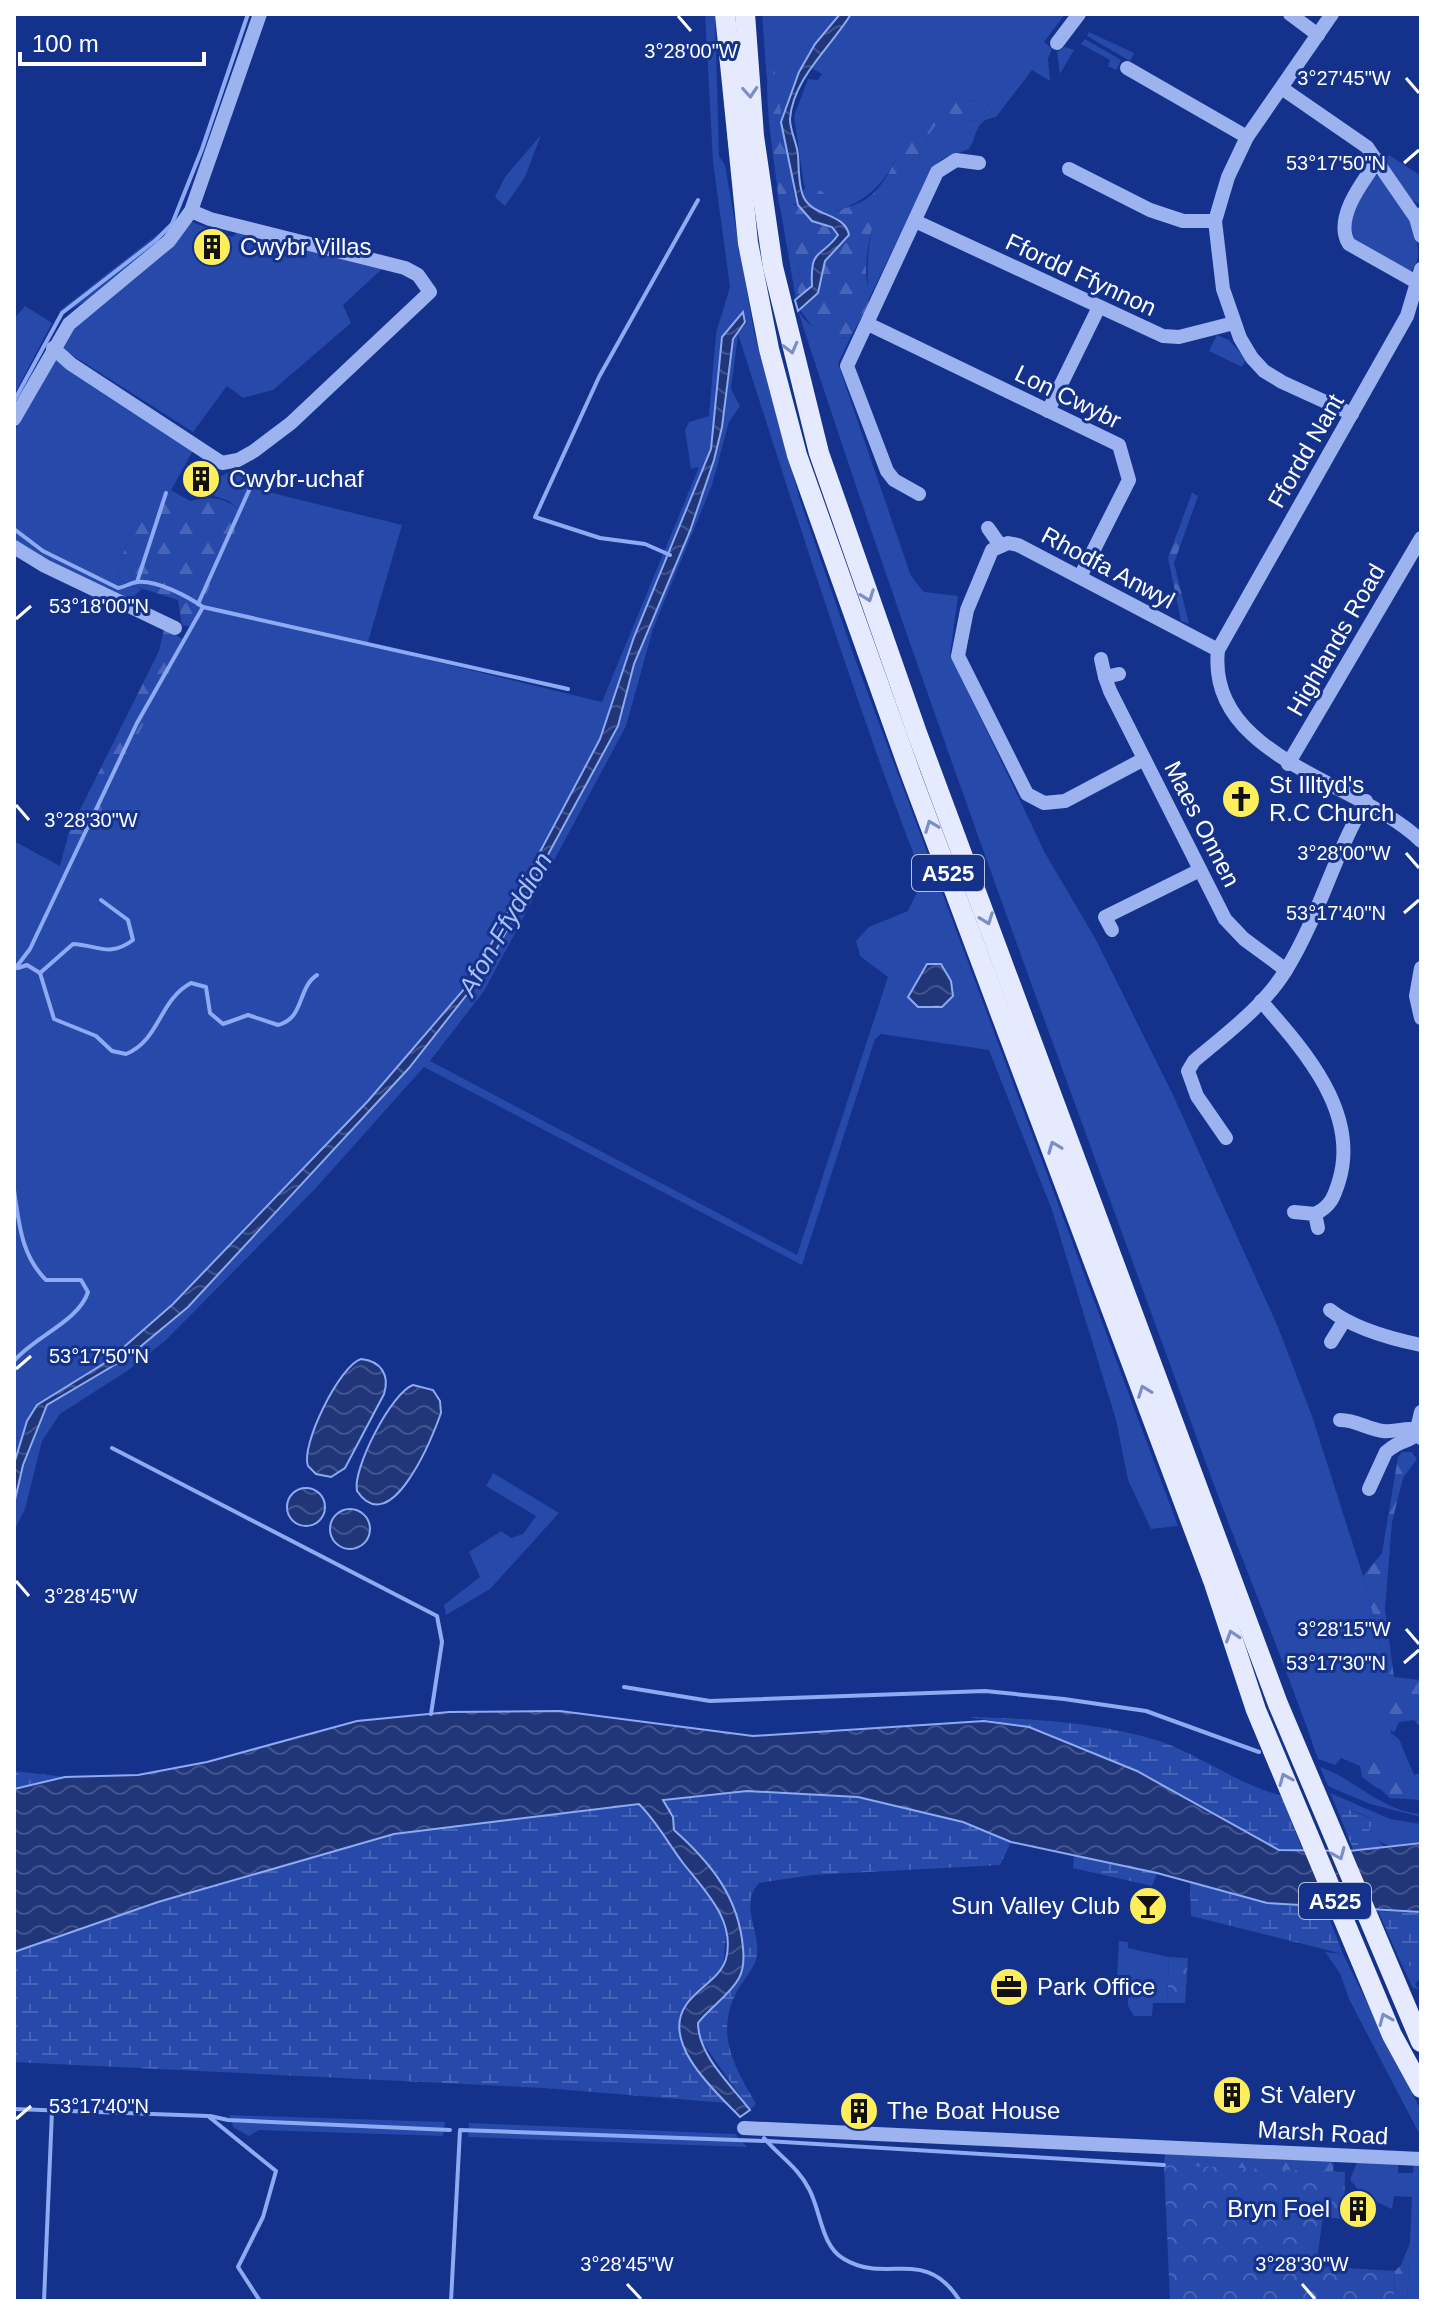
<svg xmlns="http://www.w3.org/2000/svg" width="1435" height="2315" viewBox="0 0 1435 2315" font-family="Arial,sans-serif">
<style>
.green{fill:#2649aa;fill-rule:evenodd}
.forest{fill:url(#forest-firs)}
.wetland{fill:url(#wetland-marsh)}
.park{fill:url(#park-crowns)}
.water{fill:url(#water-waves);stroke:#8eaaf3;stroke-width:2}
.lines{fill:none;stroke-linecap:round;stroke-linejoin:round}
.stream{stroke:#8eaaf3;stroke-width:4}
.minor{stroke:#9cb3f0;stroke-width:14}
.major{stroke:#e5eaff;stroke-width:20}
.oneway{stroke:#7c8ec5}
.ticks{fill:none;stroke:#fff;stroke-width:3}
.labels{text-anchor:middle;stroke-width:6;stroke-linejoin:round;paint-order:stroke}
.shield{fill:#14328b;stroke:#b8c2dc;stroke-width:2}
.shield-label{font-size:22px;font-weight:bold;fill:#fff}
.poi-label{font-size:24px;fill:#fff;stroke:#14328b;text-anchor:start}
.street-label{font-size:24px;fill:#fff;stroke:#14328b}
.water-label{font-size:26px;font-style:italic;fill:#a8bef7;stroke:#14328b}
.ticks-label{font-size:20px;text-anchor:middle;fill:#fff;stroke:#14328b;stroke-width:6;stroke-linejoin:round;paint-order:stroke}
</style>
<defs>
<pattern id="forest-firs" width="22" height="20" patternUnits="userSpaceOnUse" patternTransform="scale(2)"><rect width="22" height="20" fill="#2649aa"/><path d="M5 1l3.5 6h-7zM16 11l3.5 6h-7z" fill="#4764b7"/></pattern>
<pattern id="wetland-marsh" width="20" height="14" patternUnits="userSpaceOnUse" patternTransform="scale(2)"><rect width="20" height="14" fill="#2649aa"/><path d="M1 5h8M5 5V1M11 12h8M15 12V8" fill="none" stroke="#4764b7"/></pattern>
<pattern id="park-crowns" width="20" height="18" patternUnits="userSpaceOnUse" patternTransform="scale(2)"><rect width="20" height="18" fill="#2649aa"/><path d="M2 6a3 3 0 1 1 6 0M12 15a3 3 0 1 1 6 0" fill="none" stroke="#4764b7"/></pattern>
<pattern id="water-waves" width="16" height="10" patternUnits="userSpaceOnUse" patternTransform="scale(2)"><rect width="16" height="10" fill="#203679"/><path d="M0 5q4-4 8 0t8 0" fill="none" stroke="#41548d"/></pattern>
</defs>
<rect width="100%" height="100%" fill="#14328b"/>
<g class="green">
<path d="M705 14H715L719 156 725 165 754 332 800 500 854 656 1178 1526 1151 1529 1128 1480 1116 1420 1052 1210 989 1050 881 1034 875 1039 802 1265 424 1067 315 1189 165 1341 127 1371 60 1414 42 1441 25 1509 14 1531V1504L23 1465 47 1405 128 1357 188 1307 409 1068 483 974 618 726 634 664 690 531 714 460 722 427 733 338 747 323 744 310 722 337 711 449 634 637 600 739 472 980 368 1101 173 1304 108 1361 37 1405 14 1464V841L71 872 244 514 229 501 214 496 220 477 239 466 256 489 402 525 367 645 602 702 699 467 691 469 685 430 689 422 709 416 716 333 730 287 713 162ZM738 334C797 517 854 700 923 879L908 911 869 927 856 941 860 956 888 977 797 1255 430 1061 484 991 626 726 653 629 712 485 729 422 740 406 731 389Z"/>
<polygon points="762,14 840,14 815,44 799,72 781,122 774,65 769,63 767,82"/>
<path d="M851 14H1065L1044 42 1052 49 1048 59 1050 81 1032 70 996 117C974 120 978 135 969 149L942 159 931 170 869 299C865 259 867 192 913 176L926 139 937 122 980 120 992 112 986 102C974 103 958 96 948 100 890 117 914 186 836 211L811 197 804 185 794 116 808 79 818 80 822 74 811 68Z"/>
<polygon points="1089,32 1134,53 1130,61 1087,36"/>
<polygon points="1085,39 1121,60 1116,70 1108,66 1110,60 1081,44"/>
<polygon points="1065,47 1074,50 1060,74 1057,52"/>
<polygon points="541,135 525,177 505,206 495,197 505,177"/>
<path d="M787 154C794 171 790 189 798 205L791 202 787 193Z"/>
<polygon points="1389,155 1421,176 1421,205 1412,200 1385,161"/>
<path d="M773 165C777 179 776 191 779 204 784 223 792 235 789 255L799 261 797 306Z"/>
<path d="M1379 174C1395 194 1435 248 1410 272L1355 242 1349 223 1369 180Z"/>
<polygon points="189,221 232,237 238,231 384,267 343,305 351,323 273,390 243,398 227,386 193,432 61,348 73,329"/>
<path d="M158 234 160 239C138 257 84 312 58 312Z"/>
<polygon points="25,306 52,323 14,395 14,319"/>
<path d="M798 311C810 328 829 341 850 338L838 364 911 576 924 592 958 596 950 654 1045 853 1095 938 1173 1095 1278 1327 1312 1416 1363 1576 1389 1677 1391 1733 1399 1739 1414 1775 1393 1759 1378 1789 1390 1798 1362 1777 1360 1766 1341 1758 1335 1765 1318 1759C1283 1657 1240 1557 1203 1455 1065 1075 923 696 798 311Z"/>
<polygon points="1217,335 1229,340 1246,359 1242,367 1209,351"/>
<polygon points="55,358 195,447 170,492 141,501 117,572 122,582 142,589 128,601 14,543 14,432"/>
<polygon points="493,1473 559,1513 490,1589 446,1615 444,1605 480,1577 469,1552 501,1531 511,1538 523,1534 536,1516 486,1486"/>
<path d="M1320 1767C1357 1780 1381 1811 1421 1814V1817L1370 1804 1328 1786Z"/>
<path d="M1330 1793 1390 1819 1421 1824V1843C1398 1847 1384 1851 1369 1831L1372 1818 1335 1804Z"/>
<polygon points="1119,1941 1128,1942 1128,1948 1169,1957 1167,2003 1153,2003 1152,2016 1134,2016 1128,2006 1128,1995 1116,1995"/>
<polygon points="1325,1952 1343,1954 1421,2111 1421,2137 1349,1999 1340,1973"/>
<polygon points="1402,1965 1421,1968 1421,1977 1415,1984 1419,1989 1413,1988"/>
<polygon points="229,2115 445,2122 443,2136 259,2130 249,2136 233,2127"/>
<polygon points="469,2123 735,2134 747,2147 468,2137"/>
<polygon points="1357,2162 1398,2162 1398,2173 1413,2173 1414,2164 1421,2164 1421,2301 1407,2301 1412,2197 1394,2196 1392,2209 1364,2196 1350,2180"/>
</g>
<g class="forest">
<path d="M768 63 774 65 787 154V193L795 206 804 198 803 190 811 184 824 193 836 211C848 207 861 204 870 196 904 170 903 105 949 99 961 97 973 103 986 102L992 112 980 120 937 123 926 139 913 176C878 188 866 239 866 273 866 281 870 290 869 298 868 310 856 326 850 338H821L797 306 799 261 789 256C792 234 781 221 779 201 774 155 764 109 768 63Z"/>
<path d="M162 485 190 501C215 496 225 497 244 514L191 627 182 625 178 600 122 582 117 572 141 501Z"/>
<polygon points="1192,493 1198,496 1174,563 1189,624 1181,621 1168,558"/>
<polygon points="164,629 185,640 71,872 60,866 69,832 159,651"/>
<polygon points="1402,1452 1411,1452 1417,1459 1403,1478 1392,1522 1385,1609 1394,1677 1421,1680 1421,1741 1420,1726 1414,1720 1399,1722 1394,1733 1388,1726 1389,1677 1363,1576 1382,1553 1398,1457"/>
<polygon points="1393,1759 1414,1775 1421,1773 1421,1800 1390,1798 1368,1778 1366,1761 1381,1763"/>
<polygon points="1165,2153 1322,2157 1334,2163 1333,2173 1177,2168 1164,2165"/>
<polygon points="1410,2243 1407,2301 1394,2301 1395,2271 1401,2265"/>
</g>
<g class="wetland">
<path d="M970 1717C1032 1719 1099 1722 1159 1741 1203 1756 1238 1785 1283 1796L1302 1850H1279L1138 1771 1029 1727Z"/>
<polygon points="14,1771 65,1777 14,1804"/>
<path d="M747 1791 858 1797 963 1822 1011 1842 1000 1865 812 1875 759 1883C739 1904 760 1930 757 1955 755 1969 742 1981 736 1993 715 2036 735 2067 756 2104L750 2110 698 2036V2023L733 1986 741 1925 729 1895 703 1857 674 1830 673 1817 662 1800Z"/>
<polygon points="639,1804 703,1883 718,1908 726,1934 723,1968 685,2006 696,2069 726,2103 544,2088 14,2062 14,1952 158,1902 394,1834"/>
<polygon points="1335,1804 1373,1819 1369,1831 1382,1845 1390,1848 1354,1851"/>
<polygon points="1074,1854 1157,1873 1152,1886 1073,1868"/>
<polygon points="1190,1881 1267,1903 1325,1907 1343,1954 1191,1916"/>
<polygon points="1378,1911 1421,1912 1421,1968 1402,1965"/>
</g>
<g class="park">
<polygon points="1169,1957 1188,1958 1185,2003 1167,2003"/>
<polygon points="1164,2165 1345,2172 1344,2219 1323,2217 1316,2266 1395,2271 1394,2301 1170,2301"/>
</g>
<g class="water">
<path d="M840 14H851C831 47 793 78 790 119 790 131 797 143 798 155 799 168 798 186 804 198 814 217 845 213 849 235L825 261 818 293 798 311 795 300 812 286C810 246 821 259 838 235L832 227 812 221 798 205 781 122 799 72 815 44Z"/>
<polygon points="743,312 745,322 733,339 722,427 714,460 690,531 634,664 618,726 483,974 409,1068 188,1307 128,1357 47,1405 23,1465 14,1504 14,1464 27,1421 37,1405 108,1361 173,1304 368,1101 472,980 600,739 634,637 711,449 722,337"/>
<polygon points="927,964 941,964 951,981 953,996 942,1007 918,1007 908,997"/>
<path d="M361 1359C381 1361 390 1375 384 1394L345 1468 331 1477 316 1474 308 1466C300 1446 340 1365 361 1359Z"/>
<path d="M413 1385 433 1390 440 1401 441 1413C432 1438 391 1541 357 1491 352 1469 392 1392 413 1385Z"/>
<circle cx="306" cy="1507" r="19"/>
<circle cx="350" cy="1529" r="20"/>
<path d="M560 1711 753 1736 984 1721 1029 1727 1137 1771 1279 1850 1349 1851 1421 1843V1912L1267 1903 1157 1873 1011 1842 963 1822 858 1797 747 1791 663 1800 673 1817 674 1830C710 1862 739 1897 743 1948 744 1958 744 1969 739 1978 730 1995 710 2007 698 2023 698 2055 731 2085 750 2110L740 2117C716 2092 660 2043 686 2005 697 1988 720 1979 726 1959 736 1920 704 1890 683 1863 668 1843 657 1822 639 1804L394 1834 158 1902 14 1952V1789L65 1777 138 1775 207 1762 357 1721 449 1712Z"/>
</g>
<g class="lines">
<g class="stream">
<polyline points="14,401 62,313 156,240 172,224 202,149 248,14"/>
<path d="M14 529 43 551 118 588C125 587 130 583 137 582 157 580 187 596 203 607L568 689"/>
<polyline points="670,555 645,544 600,538 535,517 599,377 698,200"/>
<polyline points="137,582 166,493"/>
<polyline points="198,604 255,477"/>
<path d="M18 968 27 965 40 973 73 944C98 945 109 958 133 940L128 920 101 900"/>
<polyline points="14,970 30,949 137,723 203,607"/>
<path d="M40 973 54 1019 96 1036 112 1051 126 1054C160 1040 159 1000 191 983L206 987 210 1013 223 1024 248 1015 278 1025C305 1018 297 988 317 975"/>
<path d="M14 1190C19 1223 21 1255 46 1280H81L88 1292C78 1322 35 1336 14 1361"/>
<polyline points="112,1448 437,1616 442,1642 431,1714"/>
<polyline points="624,1687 710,1701 985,1691 1064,1699 1146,1711 1259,1752"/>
<polyline points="14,2109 208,2116 276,2171 263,2217 238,2267 260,2301"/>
<polyline points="210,2116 228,2120 450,2130"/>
<path d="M764 2138C779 2156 798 2167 809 2189 821 2211 821 2246 844 2259 887 2285 925 2245 960 2301"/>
<polyline points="44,2301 52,2111"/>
<polyline points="451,2301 460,2130 767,2141 1164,2165"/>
</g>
<g class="minor">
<polyline points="1290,14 1318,35"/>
<polyline points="1332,14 1247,137 1228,177 1215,221 1223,289 1240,338 1252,358 1264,371 1282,382 1352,414"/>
<polyline points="1057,43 1079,14"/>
<polyline points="1127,68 1247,137"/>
<polyline points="1283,89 1367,147 1416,218"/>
<path d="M1378 160C1363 181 1333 219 1349 244L1418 283"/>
<polyline points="1069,169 1150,210 1183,221 1215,221"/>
<polyline points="1421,214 1416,218 1421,236"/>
<polyline points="915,221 1163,336 1179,337 1234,323"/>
<path d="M1421 269 1407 316 1218 650C1206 758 1361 782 1421 841"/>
<polyline points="868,324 1119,445 1129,480 1080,577"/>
<polyline points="53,348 71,364 222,463 238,460 254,451 291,423 430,292 418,275 405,268 210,219 191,211"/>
<polyline points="1048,411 1098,309"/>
<polyline points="14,419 69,324 169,241 191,211 260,14"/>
<polyline points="919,494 894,480 887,471 847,366 937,172 956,160 979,163"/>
<polyline points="988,528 1000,545"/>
<polyline points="14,547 45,566 175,628"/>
<polyline points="1101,659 1105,677"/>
<polyline points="1119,674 1105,677 1110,691 1225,919 1244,939 1286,970"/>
<polyline points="1144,759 1065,801 1044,803 1027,794 958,656 967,610 992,550 1008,543 1018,545 1218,650"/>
<polyline points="1288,764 1421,538"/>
<polyline points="1112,930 1105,917 1200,870"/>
<polyline points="1421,968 1416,996 1421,1018"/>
<path d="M1261 1001C1303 1049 1360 1112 1339 1181 1334 1197 1331 1206 1315 1214"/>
<path d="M1226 1138 1197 1096 1188 1071 1194 1061C1226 1034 1264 1006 1286 970 1319 917 1334 854 1366 801"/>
<polyline points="1294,1212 1315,1214 1318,1228"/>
<path d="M1330 1310C1353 1328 1392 1339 1421 1345"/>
<polyline points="1331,1342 1344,1321"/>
<path d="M1340 1420C1357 1420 1367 1429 1383 1431 1392 1432 1401 1429 1410 1429L1421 1438"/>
<path d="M1369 1489 1386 1452C1412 1430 1412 1453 1421 1412"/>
<polyline points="744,2128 1421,2159"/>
</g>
<g class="major">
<polyline points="725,14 748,243 769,349 797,455 911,775 1214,1583 1256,1710 1392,2035 1421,2088"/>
<polyline points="745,14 754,136 773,267 819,453 917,733 1278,1704 1421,2042"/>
</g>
</g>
<defs><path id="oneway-chevron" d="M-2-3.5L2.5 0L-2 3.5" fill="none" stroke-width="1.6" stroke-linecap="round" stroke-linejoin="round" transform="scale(2)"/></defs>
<g class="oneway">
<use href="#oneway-chevron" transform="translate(750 92) rotate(86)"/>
<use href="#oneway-chevron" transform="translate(791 348) rotate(76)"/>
<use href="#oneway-chevron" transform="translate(868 596) rotate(70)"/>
<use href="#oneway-chevron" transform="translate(931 826) rotate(-111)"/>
<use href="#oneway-chevron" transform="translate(987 919) rotate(70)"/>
<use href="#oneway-chevron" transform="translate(1054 1147) rotate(-111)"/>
<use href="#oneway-chevron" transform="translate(1144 1391) rotate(-110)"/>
<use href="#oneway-chevron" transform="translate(1232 1636) rotate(-108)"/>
<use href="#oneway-chevron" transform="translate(1285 1779) rotate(-113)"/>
<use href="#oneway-chevron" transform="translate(1339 1854) rotate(67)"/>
<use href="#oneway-chevron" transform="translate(1385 2019) rotate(-113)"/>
</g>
<path class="ticks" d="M678 16 691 31M1406 78 1419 93M1404 163 1419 150M16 619 31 606M16 805 29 820M1406 853 1419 868M1404 913 1419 900M16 1369 31 1356M16 1581 29 1596M1406 1629 1419 1644M1404 1663 1419 1650M16 2119 31 2106M627 2284 641 2299M1302 2284 1315 2299"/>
<defs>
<g id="building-disc" transform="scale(2)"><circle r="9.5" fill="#ffee5b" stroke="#14328b"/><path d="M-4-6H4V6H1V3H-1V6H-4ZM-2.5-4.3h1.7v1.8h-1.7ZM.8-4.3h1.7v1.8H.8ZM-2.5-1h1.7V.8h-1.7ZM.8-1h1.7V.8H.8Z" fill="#111"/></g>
<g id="church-disc" transform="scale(2)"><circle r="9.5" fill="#ffee5b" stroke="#14328b"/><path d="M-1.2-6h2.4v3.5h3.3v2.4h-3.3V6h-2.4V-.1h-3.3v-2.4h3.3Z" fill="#111"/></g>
<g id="bar-disc" transform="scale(2)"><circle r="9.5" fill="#ffee5b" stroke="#14328b"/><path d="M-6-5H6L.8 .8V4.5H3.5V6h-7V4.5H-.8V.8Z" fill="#111"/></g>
<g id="office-disc" transform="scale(2)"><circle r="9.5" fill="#ffee5b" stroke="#14328b"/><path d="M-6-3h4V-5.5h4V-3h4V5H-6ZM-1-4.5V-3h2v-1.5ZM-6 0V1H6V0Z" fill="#111"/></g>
</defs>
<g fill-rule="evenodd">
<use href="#building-disc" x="212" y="247"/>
<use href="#building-disc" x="201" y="479"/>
<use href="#church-disc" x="1241" y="799"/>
<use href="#bar-disc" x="1148" y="1906"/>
<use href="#office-disc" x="1009" y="1987"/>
<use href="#building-disc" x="1232" y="2095"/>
<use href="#building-disc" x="859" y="2111"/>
<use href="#building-disc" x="1358" y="2209"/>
</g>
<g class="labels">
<g class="shield">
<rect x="912" y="855" width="72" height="36" rx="6"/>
<rect x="1299" y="1883" width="72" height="36" rx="6"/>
</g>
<g class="shield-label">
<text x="948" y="881">A525</text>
<text x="1335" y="1909">A525</text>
</g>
<g class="poi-label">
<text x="240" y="255">Cwybr Villas</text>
<text x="229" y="487">Cwybr-uchaf</text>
<text x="1269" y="793">St Illtyd's<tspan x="1269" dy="28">R.C Church</tspan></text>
<text x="1120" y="1914" text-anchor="end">Sun Valley Club</text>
<text x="1037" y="1995">Park Office</text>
<text x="1260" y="2103">St Valery</text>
<text x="887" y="2119">The Boat House</text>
<text x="1330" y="2217" text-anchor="end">Bryn Foel</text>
</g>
<g class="street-label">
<text transform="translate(1081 275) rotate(25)" y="8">Ffordd Ffynnon</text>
<text transform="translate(1068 397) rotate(26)" y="8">Lon Cwybr</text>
<text transform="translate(1306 451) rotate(-60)" y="8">Ffordd Nant</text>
<text transform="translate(1108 568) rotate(28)" y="8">Rhodfa Anwyl</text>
<text transform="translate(1336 640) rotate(-60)" y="8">Highlands Road</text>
<text transform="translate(1202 824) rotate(63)" y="8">Maes Onnen</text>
<text transform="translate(1323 2133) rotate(3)" y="8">Marsh Road</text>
</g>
<g class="water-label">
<text transform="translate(505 924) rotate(-60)" y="9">Afon Ffyddion</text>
</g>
</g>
<g class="ticks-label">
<text x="691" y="58">3°28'00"W</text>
<text x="1344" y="85">3°27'45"W</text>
<text x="1336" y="170">53°17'50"N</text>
<text x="99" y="613">53°18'00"N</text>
<text x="91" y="827">3°28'30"W</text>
<text x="1344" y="860">3°28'00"W</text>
<text x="1336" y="920">53°17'40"N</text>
<text x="99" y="1363">53°17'50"N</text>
<text x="91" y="1603">3°28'45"W</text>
<text x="1344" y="1636">3°28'15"W</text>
<text x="1336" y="1670">53°17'30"N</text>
<text x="99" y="2113">53°17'40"N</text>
<text x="627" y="2271">3°28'45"W</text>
<text x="1302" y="2271">3°28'30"W</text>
</g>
<rect width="1435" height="2315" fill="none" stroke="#ffffff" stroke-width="32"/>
<path d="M20 52v12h184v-12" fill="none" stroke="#ffffff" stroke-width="4"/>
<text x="32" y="52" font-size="24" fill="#ffffff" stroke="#14328b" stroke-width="6" paint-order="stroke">100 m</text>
</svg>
